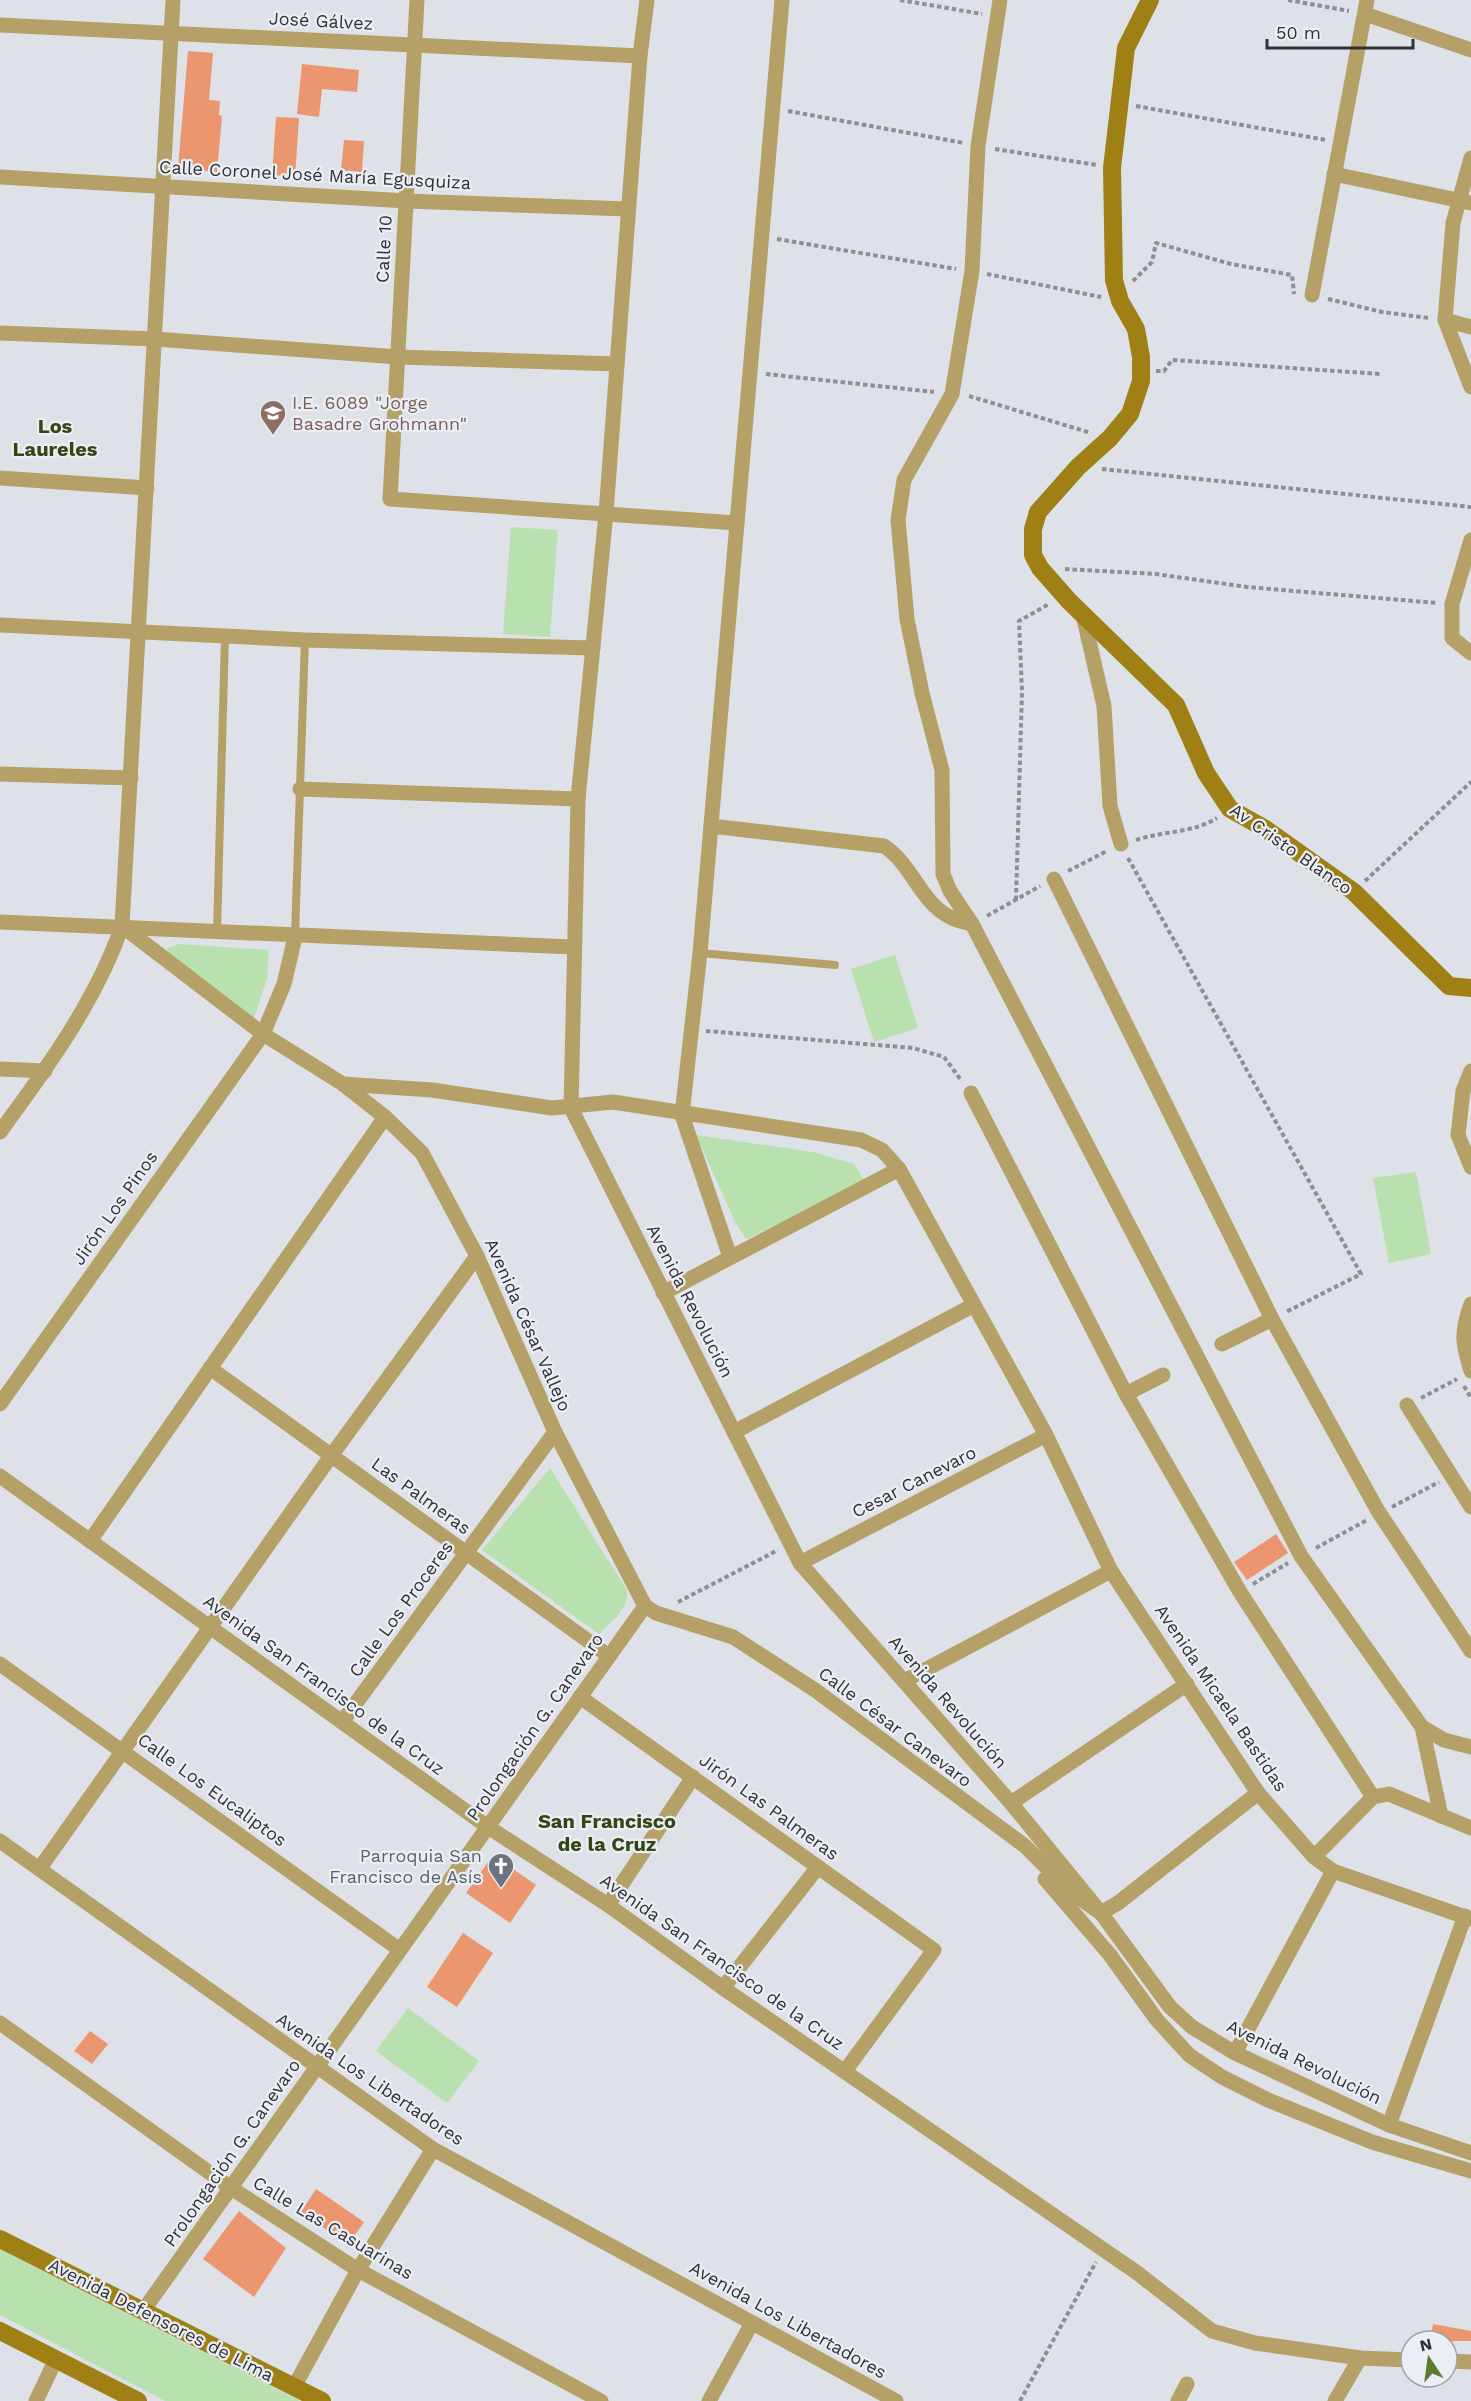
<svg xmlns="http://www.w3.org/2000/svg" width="1471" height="2401" viewBox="0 0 1471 2401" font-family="'Work Sans',sans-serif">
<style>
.green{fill:#b8e1af}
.building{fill:#eb966f}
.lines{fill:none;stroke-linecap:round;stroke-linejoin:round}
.path{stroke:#8d8f95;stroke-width:4;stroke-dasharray:4.5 3;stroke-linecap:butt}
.lane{stroke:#b5a168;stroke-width:8}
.street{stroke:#b5a168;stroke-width:15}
.secondary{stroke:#9f8015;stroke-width:18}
.labels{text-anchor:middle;stroke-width:4.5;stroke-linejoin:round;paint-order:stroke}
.street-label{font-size:18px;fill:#313235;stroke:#ebeef5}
.education-label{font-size:18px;fill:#785e54;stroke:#ebeef5;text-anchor:start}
.worship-label{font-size:18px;fill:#5b616d;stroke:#ebeef5;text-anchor:end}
.neighbourhood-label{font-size:20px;font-weight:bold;fill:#334712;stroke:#ebeef5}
</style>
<rect width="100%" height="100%" fill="#dee1e8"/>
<g class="green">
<polygon points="511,527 558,530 550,637 503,634"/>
<polygon points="179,944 269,950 267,979 254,1018 169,955 167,948"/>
<polygon points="895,955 918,1028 874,1042 851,969"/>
<polygon points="696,1135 813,1152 854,1164 863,1178 862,1186 746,1239 736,1224"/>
<polygon points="1416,1172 1431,1254 1389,1263 1373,1178"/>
<path d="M550 1468 627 1590C630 1608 611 1622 599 1634L482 1550Z"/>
<polygon points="408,2008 479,2061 447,2103 376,2051"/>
<polygon points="0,2249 300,2401 165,2401 0,2315"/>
</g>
<g class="building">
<polygon points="188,51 213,53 209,100 220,101 219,115 222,116 217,172 178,168"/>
<polygon points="302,64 359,70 357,92 322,89 319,117 297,114"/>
<polygon points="276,117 299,118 295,177 272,175"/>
<polygon points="344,140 364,141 362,172 341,170"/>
<polygon points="1276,1534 1288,1553 1247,1580 1234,1562"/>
<polygon points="493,1855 536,1885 510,1923 466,1893"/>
<polygon points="463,1933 493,1953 457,2007 427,1987"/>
<polygon points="90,2031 108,2044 92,2064 74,2051"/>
<polygon points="316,2189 364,2222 348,2245 301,2212"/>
<polygon points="239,2211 286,2248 254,2297 203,2259"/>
<polygon points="1433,2324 1471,2331 1471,2341 1430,2341"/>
</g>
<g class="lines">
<g class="path">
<polyline points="900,0 982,14"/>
<polyline points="1288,0 1349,11"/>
<polyline points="1136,106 1326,140"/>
<polyline points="788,111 964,143"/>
<polyline points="995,149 1097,165"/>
<polyline points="777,239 956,269"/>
<polyline points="987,274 1101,297"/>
<polyline points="1133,281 1152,262 1156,243 1231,264 1292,275 1294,294"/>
<polyline points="1328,299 1382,312 1429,318"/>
<polyline points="1156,371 1164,371 1172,360 1381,374"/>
<polyline points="766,374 934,392"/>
<polyline points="969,396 1091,433"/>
<polyline points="1102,469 1471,507"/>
<polyline points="1065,569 1156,574 1247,587 1437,603"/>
<path d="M1136 840C1162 831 1194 833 1217 818"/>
<polyline points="1128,858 1361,1274 1286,1312"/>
<polyline points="1068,871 1107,851"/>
<polyline points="1365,881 1471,782"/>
<polyline points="1016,900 1022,691 1019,621 1049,604"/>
<polyline points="987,916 1040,886"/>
<polyline points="706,1031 913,1048 944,1057 961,1080"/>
<polyline points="1464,1386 1471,1398"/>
<polyline points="1421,1398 1457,1379"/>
<polyline points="1392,1507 1439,1482"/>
<polyline points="1316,1548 1367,1520"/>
<polyline points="1253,1584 1288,1563"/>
<polyline points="678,1602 778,1550"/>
<polyline points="1020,2401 1096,2262"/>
</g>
<g class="lane">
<polyline points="217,932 225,636"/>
<polyline points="295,935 305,640"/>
<polyline points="700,953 835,965"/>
</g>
<g class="street">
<polyline points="417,0 390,499 737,523"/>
<polyline points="647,0 640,56 606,513 578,799 571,1108 800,1563 1011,1803 1101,1913 1170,2007 1192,2027 1235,2053 1389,2125 1471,2153"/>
<polyline points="1000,0 978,146 972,271 952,394 904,480 898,520 907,619 922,693 942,770 943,874 950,891 972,924 1301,1556 1422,1727 1441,1816"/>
<polyline points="1365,14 1471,50"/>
<polyline points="0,25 640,56"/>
<polyline points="1471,158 1453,223 1445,320 1471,387"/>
<polyline points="1334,174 1471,203"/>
<polyline points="0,177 407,201 628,209"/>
<polyline points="1312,295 1367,0"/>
<polyline points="1445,320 1471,327"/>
<polyline points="0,333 155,339 398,357 617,364"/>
<polyline points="0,478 147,488"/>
<polyline points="1471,540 1452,604 1452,638 1471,653"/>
<polyline points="1083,615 1104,706 1110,806 1121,844"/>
<polyline points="0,625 305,640 593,648"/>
<polyline points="0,774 131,778"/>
<polyline points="300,789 578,799"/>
<path d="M711 826 884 846C912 864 920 902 950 917 956 921 965 922 972 924"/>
<polyline points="1054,879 1272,1319 1378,1511 1471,1651"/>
<polyline points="0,922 573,947"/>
<polyline points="122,926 263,1034 343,1084 432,1090 552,1108 613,1102 861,1140 882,1150 899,1169 1046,1435 1111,1571 1258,1793 1314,1857 1333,1871 1471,1919"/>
<polyline points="0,1069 45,1071"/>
<polyline points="1471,1071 1463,1091 1458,1135 1471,1167"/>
<polyline points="343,1084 385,1117 422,1153 477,1256 555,1432 645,1606"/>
<polyline points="971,1093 1126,1394 1240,1592 1373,1797"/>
<path d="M0 1132C47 1068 96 1001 122 926L173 0"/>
<polyline points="730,1257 682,1115 700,953 782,0"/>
<polyline points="663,1293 899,1169"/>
<path d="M1471 1304C1461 1332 1462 1343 1471 1371"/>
<polyline points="1222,1344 1272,1319"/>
<polyline points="210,1368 609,1656"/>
<polyline points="1126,1394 1163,1375"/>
<polyline points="0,1404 263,1034 284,984 295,937"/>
<polyline points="1407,1405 1471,1507"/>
<polyline points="734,1432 974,1305"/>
<polyline points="0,1476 488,1827 608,1905 723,1988 1136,2272 1212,2331 1255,2343 1360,2358 1411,2360"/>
<polyline points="90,1541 385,1117"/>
<polyline points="800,1563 1046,1435"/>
<polyline points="645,1606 656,1613 733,1637 815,1690 1025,1846 1071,1892 1101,1913 1118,1903 1258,1793"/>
<polyline points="0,1664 400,1950"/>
<polyline points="904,1681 1111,1571"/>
<polyline points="580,1697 934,1950 845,2071"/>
<polyline points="342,1722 555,1432"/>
<polyline points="1422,1727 1444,1740 1471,1747"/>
<polyline points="1011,1803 1187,1684"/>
<polyline points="0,1841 433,2149 896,2401"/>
<polyline points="1314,1857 1373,1797 1389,1794 1471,1828"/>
<polyline points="40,1868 331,1456 477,1256"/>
<polyline points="1045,1879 1110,1955 1157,2020 1189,2055 1222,2077 1268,2100 1372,2142 1471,2171"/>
<polyline points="608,1905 693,1777"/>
<polyline points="723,1988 818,1867"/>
<polyline points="0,2023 231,2188 358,2270 601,2401"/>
<polyline points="1235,2053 1333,1871"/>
<polyline points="1389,2125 1465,1916"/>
<polyline points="143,2311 645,1606"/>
<polyline points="1447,2361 1471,2362"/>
<polyline points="294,2387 358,2270 433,2149"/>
<polyline points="36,2401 56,2359"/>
<polyline points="709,2401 752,2323"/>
<polyline points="1178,2401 1187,2384"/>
<polyline points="1335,2401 1360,2358"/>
</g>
<g class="secondary">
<polyline points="1150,0 1126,48 1112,168 1114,280 1120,301 1136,329 1141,357 1141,381 1130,414 1110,438 1078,467 1038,512 1033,529 1033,555 1040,568 1069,601 1176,705 1206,773 1230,809 1264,828 1354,892 1449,986 1471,988"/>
<polyline points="0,2239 322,2401"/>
<polyline points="0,2331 138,2401"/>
</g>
</g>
<defs>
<g id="school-pin" transform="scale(1.35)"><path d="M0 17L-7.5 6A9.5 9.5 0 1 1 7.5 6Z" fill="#8d6e63" stroke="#ebeef5"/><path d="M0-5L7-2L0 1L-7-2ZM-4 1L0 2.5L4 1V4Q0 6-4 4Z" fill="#fff"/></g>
<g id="church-pin" transform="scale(1.35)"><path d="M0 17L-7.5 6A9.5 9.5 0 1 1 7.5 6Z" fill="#6b7280" stroke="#ebeef5"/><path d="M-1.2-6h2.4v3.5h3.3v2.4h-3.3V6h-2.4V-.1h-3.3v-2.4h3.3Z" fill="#fff"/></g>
</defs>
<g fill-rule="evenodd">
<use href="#school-pin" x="273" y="413"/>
<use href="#church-pin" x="501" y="1866"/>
</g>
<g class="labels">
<g class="street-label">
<text transform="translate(321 21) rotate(3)" y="6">José Gálvez</text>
<text transform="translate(315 175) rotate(3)" y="6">Calle Coronel José María Egusquiza</text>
<text transform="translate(384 249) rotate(-87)" y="6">Calle 10</text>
<text transform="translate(1291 849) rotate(35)" y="6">Av Cristo Blanco</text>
<text transform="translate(115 1208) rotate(-55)" y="6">Jirón Los Pinos</text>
<text transform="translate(690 1301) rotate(63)" y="6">Avenida Revolución</text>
<text transform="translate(528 1325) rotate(66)" y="6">Avenida César Vallejo</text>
<text transform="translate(914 1482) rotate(-27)" y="6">Cesar Canevaro</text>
<text transform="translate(421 1496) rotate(36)" y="6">Las Palmeras</text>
<text transform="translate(401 1609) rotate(-54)" y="6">Calle Los Proceres</text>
<text transform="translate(324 1685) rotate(36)" y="6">Avenida San Francisco de la Cruz</text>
<text transform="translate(1221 1698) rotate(56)" y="6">Avenida Micaela Bastidas</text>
<text transform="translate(948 1702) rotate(49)" y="6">Avenida Revolución</text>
<text transform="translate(535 1727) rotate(-55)" y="6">Prolongación G. Canevaro</text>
<text transform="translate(895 1727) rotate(37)" y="6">Calle César Canevaro</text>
<text transform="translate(212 1790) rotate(36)" y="6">Calle Los Eucaliptos</text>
<text transform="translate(769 1807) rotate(36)" y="6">Jirón Las Palmeras</text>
<text transform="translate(722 1962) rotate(35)" y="6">Avenida San Francisco de la Cruz</text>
<text transform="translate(1304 2062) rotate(26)" y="6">Avenida Revolución</text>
<text transform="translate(370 2079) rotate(34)" y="6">Avenida Los Libertadores</text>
<text transform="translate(232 2153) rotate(-55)" y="6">Prolongación G. Canevaro</text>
<text transform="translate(333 2228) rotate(31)" y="6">Calle Las Casuarinas</text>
<text transform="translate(161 2320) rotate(27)" y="6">Avenida Defensores de Lima</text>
<text transform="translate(788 2320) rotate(29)" y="6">Avenida Los Libertadores</text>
</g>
<g class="education-label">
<text x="292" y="409">I.E. 6089 "Jorge<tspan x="292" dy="21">Basadre Grohmann"</tspan></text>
</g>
<g class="worship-label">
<text x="482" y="1862">Parroquia San<tspan x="482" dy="21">Francisco de Asís</tspan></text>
</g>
<g class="neighbourhood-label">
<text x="55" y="433">Los<tspan x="55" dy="23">Laureles</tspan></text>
<text x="607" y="1828">San Francisco<tspan x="607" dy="23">de la Cruz</tspan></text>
</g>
</g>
<g transform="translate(1429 2359) rotate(347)"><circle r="28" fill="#ebeef5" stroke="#a1a3a8" stroke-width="1.5"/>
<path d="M0-4.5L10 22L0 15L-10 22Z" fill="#5d7a2f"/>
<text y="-9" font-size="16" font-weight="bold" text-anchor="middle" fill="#313235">N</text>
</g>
<path d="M1267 39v9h146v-9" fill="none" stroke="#313235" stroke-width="3"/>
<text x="1276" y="39" font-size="18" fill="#313235" stroke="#ebeef5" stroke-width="4.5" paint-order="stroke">50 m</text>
</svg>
